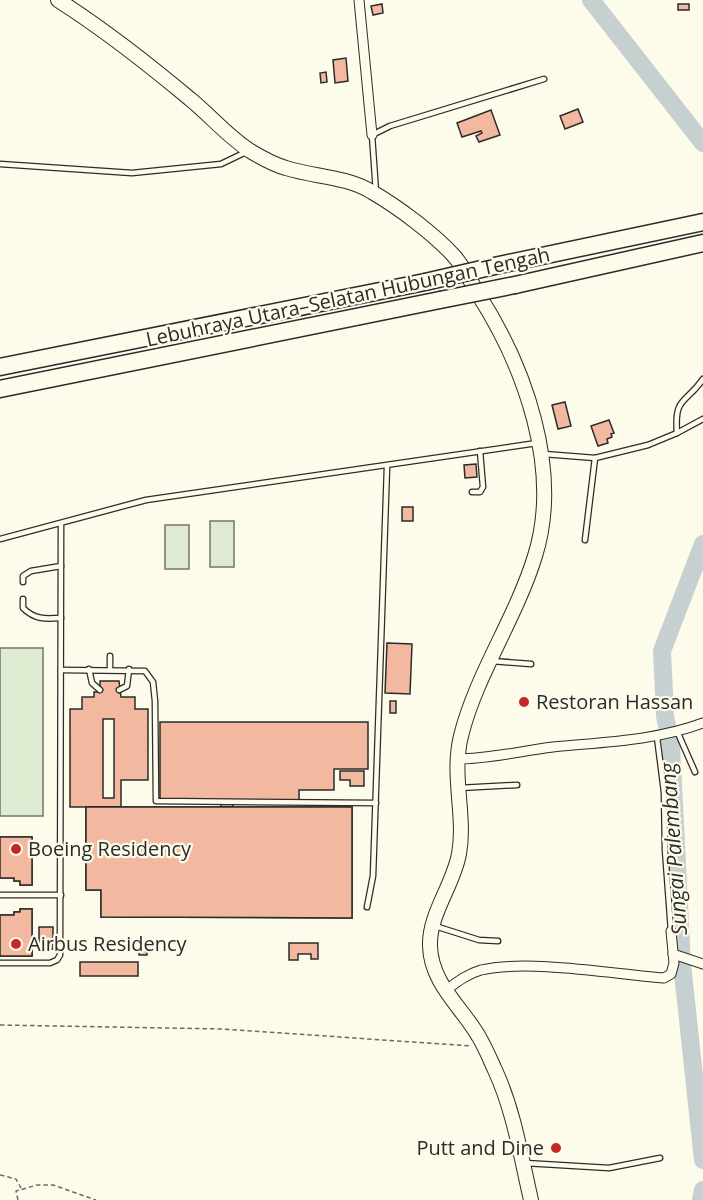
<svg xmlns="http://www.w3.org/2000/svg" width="703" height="1200" viewBox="0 0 703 1200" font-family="'Open Sans',sans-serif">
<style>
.green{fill:#deebd1;stroke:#74746e;stroke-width:1.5}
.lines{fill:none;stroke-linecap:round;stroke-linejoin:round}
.river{stroke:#c7d0d0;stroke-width:18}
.building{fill:#f2b8a0;stroke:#2b2b2b;stroke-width:1.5;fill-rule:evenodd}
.service-casing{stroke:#2b2b2b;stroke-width:7}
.minor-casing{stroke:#2b2b2b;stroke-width:11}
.primary-casing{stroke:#2b2b2b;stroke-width:16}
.motorway-casing{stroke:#2b2b2b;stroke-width:19}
.path{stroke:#6a6964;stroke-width:1.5;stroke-dasharray:4.5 3;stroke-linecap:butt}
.service{stroke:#fdfbea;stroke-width:4.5}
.minor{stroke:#fdfbea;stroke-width:9}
.primary{stroke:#fdfbea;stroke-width:14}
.motorway{stroke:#fdfbea;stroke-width:16}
.motorway-bridge-casing{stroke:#2b2b2b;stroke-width:19;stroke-linecap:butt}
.motorway-bridge{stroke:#fdfbea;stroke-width:16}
.poi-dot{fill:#c62828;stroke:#fdfbea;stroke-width:2}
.labels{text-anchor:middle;stroke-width:4.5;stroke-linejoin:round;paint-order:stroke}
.street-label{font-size:20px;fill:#2b2b2b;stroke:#fdfbea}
.poi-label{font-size:20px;fill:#2b2b2b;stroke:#fdfbea;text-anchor:start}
.water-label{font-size:21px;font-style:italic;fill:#2b2b2b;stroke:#fdfbea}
</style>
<rect width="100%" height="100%" fill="#fdfbea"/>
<g class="green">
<rect x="210" y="521" width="24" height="46"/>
<rect x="165" y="525" width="24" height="44"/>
<rect x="0" y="648" width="43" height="168"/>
</g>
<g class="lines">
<g class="river">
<polyline points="591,0 703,143"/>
<polyline points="703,544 662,651 665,716 671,745 682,964 703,1160"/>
<polyline points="701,1200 703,1190"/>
</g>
</g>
<g class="building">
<polygon points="382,4 383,13 373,15 371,6"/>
<rect x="678" y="4" width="11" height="6"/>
<polygon points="346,58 348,81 335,83 333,60"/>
<polygon points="326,72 327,82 321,83 320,73"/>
<polygon points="578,109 583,122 565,129 560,116"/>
<polygon points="491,110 500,135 479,142 476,136 482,133 481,131 462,137 457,123"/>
<polygon points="565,402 571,426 558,429 552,405"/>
<polygon points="609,420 614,433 611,434 612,437 607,439 608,443 598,446 591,426"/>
<polygon points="476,464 477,477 465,478 464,465"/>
<rect x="402" y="507" width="11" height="14"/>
<polygon points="387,643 412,644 410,694 385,693"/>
<path d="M100 681H119L121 697H135V709H148V780H121V807H70V709H82V697H94V692H100ZM103 719H114V798H103Z"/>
<rect x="390" y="701" width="6" height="12"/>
<polygon points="160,722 368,722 368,769 334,769 334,790 299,790 299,801 233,800 233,807 221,807 221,800 160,800"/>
<polygon points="340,771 364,771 364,786 350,786 350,780 340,780"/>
<path d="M86 807H352V918L101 917V890H86ZM133 844H222V858H133ZM235 844H323V858H235Z"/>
<polygon points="86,807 352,807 352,918 101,917 101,890 86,890"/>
<path d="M0 837H32V885H20V881H14V878H0ZM9 862H14V871H11Z"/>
<polygon points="0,837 32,837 32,885 20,885 20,881 14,881 14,878 0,878"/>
<path d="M20 909H32V956H0V915H14V912H20ZM11 922H14V932H9Z"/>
<polygon points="20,909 32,909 32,956 0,956 0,915 14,915 14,912 20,912"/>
<rect x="39" y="927" width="14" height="22"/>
<polygon points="289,943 318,943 318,959 311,959 311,954 298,954 298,960 289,960"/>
<rect x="139" y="944" width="8" height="11"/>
<rect x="80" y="962" width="58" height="14"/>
</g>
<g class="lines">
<g class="service-casing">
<g id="service">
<polyline points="0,164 132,173 221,164 246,152"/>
<polyline points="376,192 372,135 390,126 544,79"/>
<polyline points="677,433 703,419"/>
<path d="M544 454 595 458 648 445 677 433C674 396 686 404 703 379"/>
<polyline points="472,492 480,492 483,487 480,451"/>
<polyline points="0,539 146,500 537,443"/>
<polyline points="585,540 595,458"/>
<polyline points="23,582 23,576 31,571 61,566"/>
<path d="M23 599V608C35 620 46 619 61 618"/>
<polyline points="110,656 110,669"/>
<polyline points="492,661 531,664"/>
<polyline points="89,669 92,683 100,690"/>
<polyline points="61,670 145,671 153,682 155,701 156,801 376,803"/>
<polyline points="119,690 127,686 129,669"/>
<polyline points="677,731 695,772"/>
<polyline points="657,737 664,792 665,850 671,931"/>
<polyline points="459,788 517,785"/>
<polyline points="0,895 61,895"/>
<polyline points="367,907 373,876 387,467"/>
<polyline points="435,926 479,940 498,941"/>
<polyline points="0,963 50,963 57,960 60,955 61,525"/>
<polyline points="525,1163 609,1168 660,1158"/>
</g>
</g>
<g class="minor-casing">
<g id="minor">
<polyline points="359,0 372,135"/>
<path d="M457 759C490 759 520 751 553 747 603 742 655 741 703 723"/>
<polyline points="673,954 703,964"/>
<path d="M445 991C457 982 467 974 481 970 528 959 614 974 664 978L671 974 674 963 671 931"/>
</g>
</g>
<g class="primary-casing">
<path id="primary" d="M58 0C105 30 147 63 190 99 210 115 230 139 252 152 262 158 275 165 286 168 314 177 346 176 372 192 398 207 434 234 454 256 464 267 471 282 478 294 525 367 562 470 535 556 516 618 476 675 461 736 451 776 466 816 459 854 453 886 429 914 430 946 431 984 462 1007 479 1037 485 1047 490 1059 495 1070 514 1111 521 1157 531 1200"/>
</g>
<g class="motorway-casing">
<g id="motorway">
<polyline points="499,265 703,222"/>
<polyline points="515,285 703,243"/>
<polyline points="0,367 425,282"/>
<polyline points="0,389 440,300"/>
</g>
</g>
<g class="path">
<polyline points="0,1025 223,1029 471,1046"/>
<polyline points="0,1175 16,1179 21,1188"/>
<polyline points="18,1200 16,1191 37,1185 53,1185 96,1200"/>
</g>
<use href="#service" class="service"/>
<use href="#minor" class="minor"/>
<use href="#primary" class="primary"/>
<use href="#motorway" class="motorway"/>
<g class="motorway-bridge-casing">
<g id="motorway-bridge">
<polyline points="425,282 499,265"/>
<polyline points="440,300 515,285"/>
</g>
</g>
<use href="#motorway-bridge" class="motorway-bridge"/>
</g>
<g class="poi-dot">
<circle cx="524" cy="702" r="6"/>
<circle cx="16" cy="849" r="6"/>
<circle cx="16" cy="944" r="6"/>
<circle cx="556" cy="1148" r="6"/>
</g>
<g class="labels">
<g class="street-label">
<text transform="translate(348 297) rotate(-12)" y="7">Lebuhraya Utara–Selatan Hubungan Tengah</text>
</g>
<g class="poi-label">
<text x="536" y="709">Restoran Hassan</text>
<text x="28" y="856">Boeing Residency</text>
<text x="28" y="951">Airbus Residency</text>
<text x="544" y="1155" text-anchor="end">Putt and Dine</text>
</g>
<g class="water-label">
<text transform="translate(674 849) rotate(-94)" y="7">Sungai Palembang</text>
</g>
</g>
</svg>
